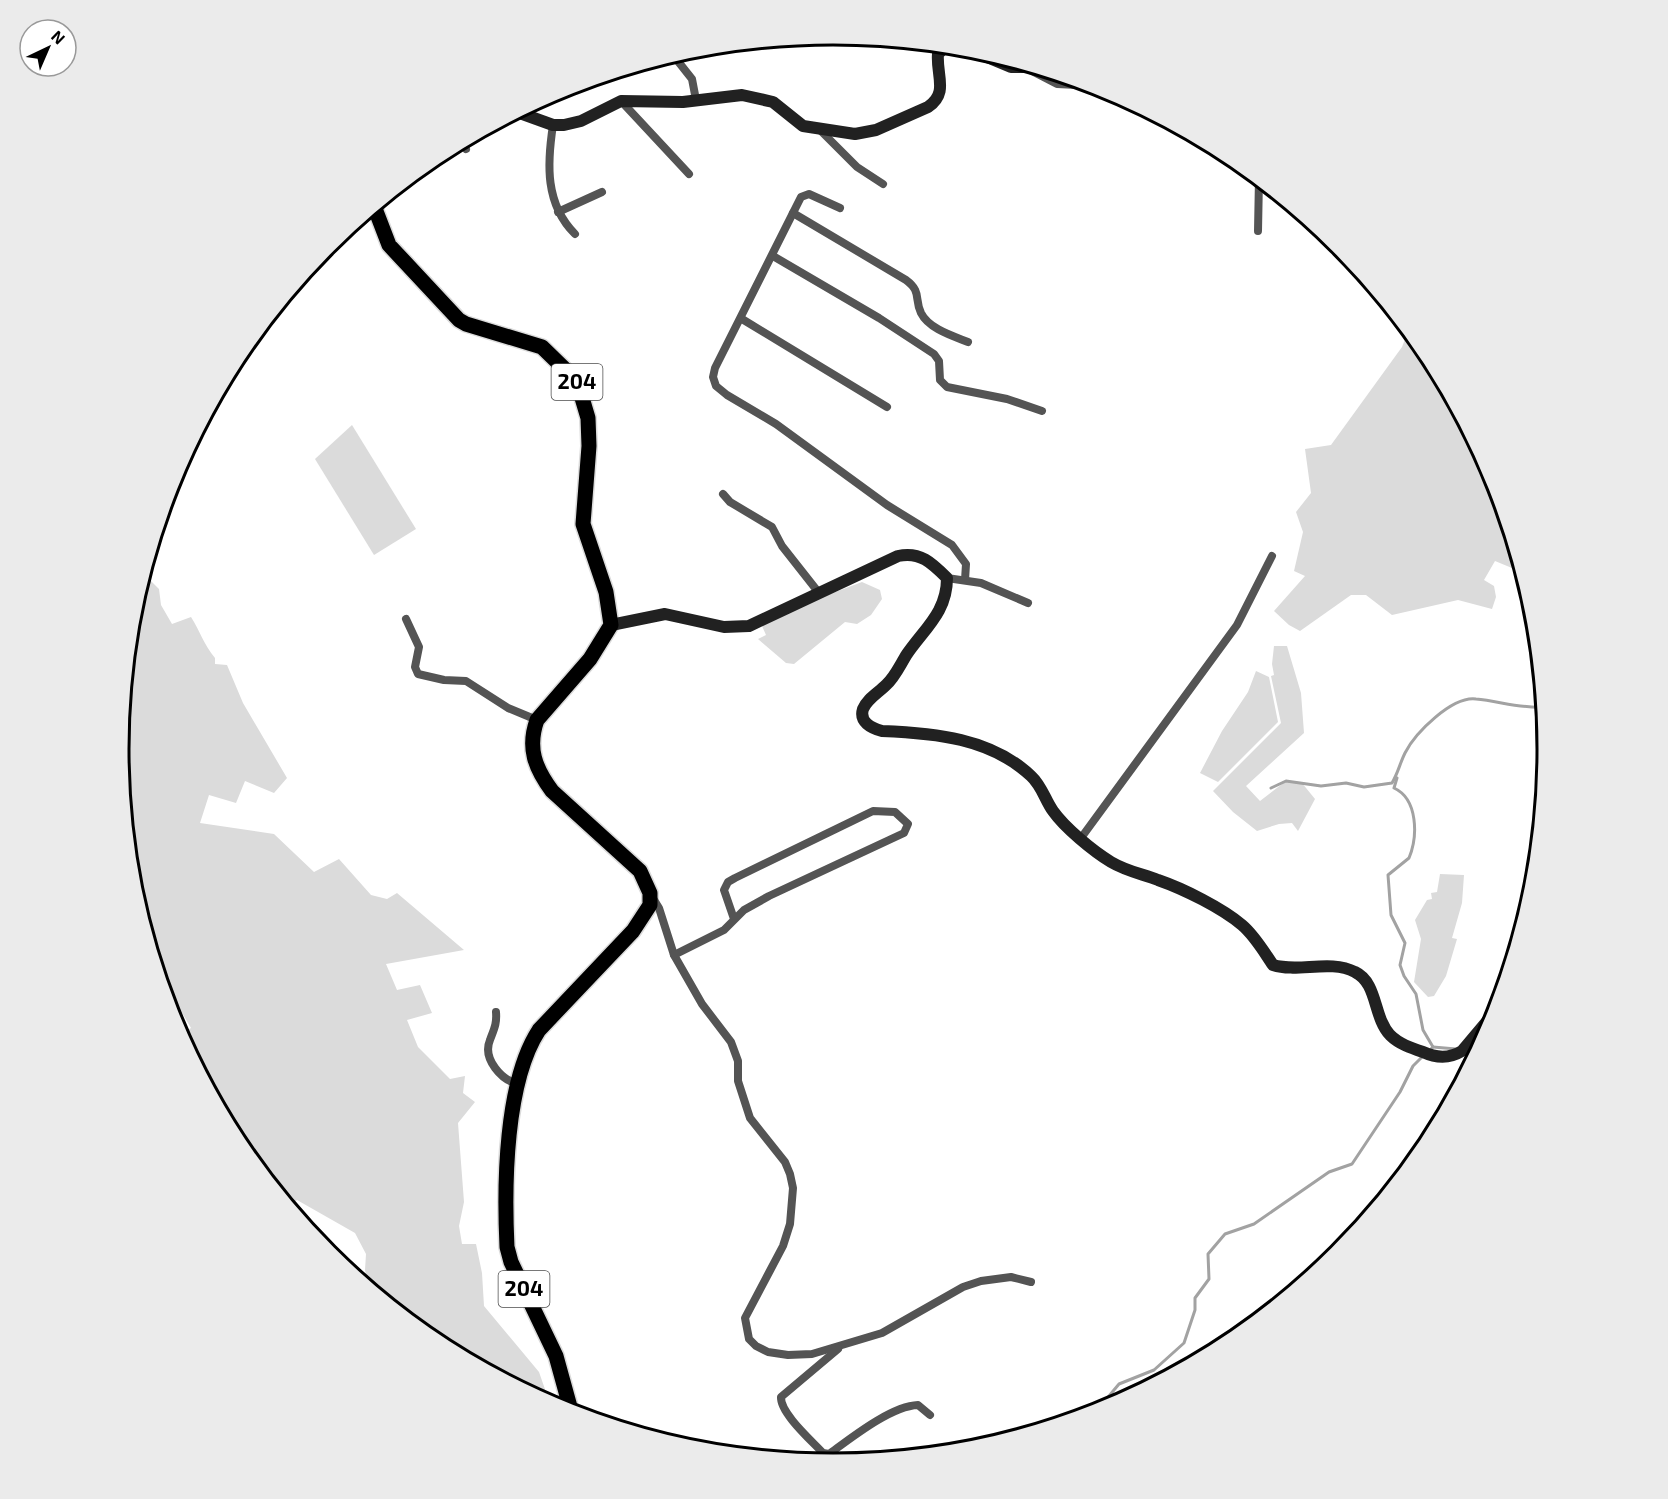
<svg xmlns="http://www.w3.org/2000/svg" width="1668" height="1499" viewBox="0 0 1668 1499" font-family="'Exo 2',sans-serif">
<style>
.green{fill:#dbdbdb}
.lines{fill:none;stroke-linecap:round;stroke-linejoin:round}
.stream{stroke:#a2a2a2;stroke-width:3}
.highway-casing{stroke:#dbdbdb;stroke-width:18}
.street{stroke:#545454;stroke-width:8}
.secondary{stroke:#212121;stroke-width:12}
.highway{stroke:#000;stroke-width:15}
.labels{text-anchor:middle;stroke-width:6;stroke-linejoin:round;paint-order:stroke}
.shield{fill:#fff;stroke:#4c4c4c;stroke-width:1.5}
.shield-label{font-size:21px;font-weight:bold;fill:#000}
.rim{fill:none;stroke:#000;stroke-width:3}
</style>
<rect width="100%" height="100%" fill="#fff"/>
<g class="green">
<polygon points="1409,329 1429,353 1495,476 1524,573 1495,561 1484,580 1494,586 1496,597 1492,609 1458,600 1392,615 1366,595 1351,595 1300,631 1289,625 1274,611 1305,576 1294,571 1303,532 1296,512 1311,493 1305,449 1331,445 1402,347"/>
<polygon points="352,425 416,529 374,555 315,459"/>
<path d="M144 574 159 589 161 605 172 624 191 617C200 631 204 645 215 658V664L227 665 243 703 287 778 274 793 245 781 236 803 209 795 200 823 274 834 314 872 339 859 371 895 387 899 397 893 464 950 386 964 397 990 420 985 432 1013 407 1020 418 1047 450 1079 465 1076 463 1093 475 1102 458 1123 464 1202 459 1226 462 1244H476L482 1273 484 1306 539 1372 548 1398 543 1401 436 1344 369 1289 365 1270 366 1254 355 1233 297 1200 289 1207 239 1146 180 1035 191 1028 181 1011 171 1015 133 889 119 749 133 610Z"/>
<polygon points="862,582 880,590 882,599 871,615 857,624 845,622 794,664 786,663 758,639 766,635 762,626 798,606"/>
<polygon points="1274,646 1287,646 1301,693 1304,733 1246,786 1260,801 1286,781 1302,783 1315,799 1298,831 1292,823 1279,824 1257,831 1233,812 1213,791 1281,723 1271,676 1274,675 1272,664"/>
<polygon points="1256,671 1269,677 1278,722 1218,782 1200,773 1222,731 1248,692"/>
<polygon points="1440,874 1464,875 1462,903 1452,938 1457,939 1446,976 1434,996 1428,997 1414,982 1421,939 1415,920 1427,900 1432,899 1431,893 1437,892"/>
</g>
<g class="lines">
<g class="stream">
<path d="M1397 778 1394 788C1418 799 1418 836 1409 858L1388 875 1391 915 1405 943 1400 965 1404 976 1416 994 1423 1030 1433 1047 1430 1050"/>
<path d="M1271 788 1286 781 1321 786 1346 783 1364 787 1392 783C1398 773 1400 763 1405 753 1415 733 1452 696 1476 699 1499 701 1521 709 1545 707"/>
<polyline points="1433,1047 1456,1049"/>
<polyline points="1465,1051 1476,1058"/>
<polyline points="1094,1414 1119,1384 1154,1370 1184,1343 1195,1310 1195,1298 1209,1279 1208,1254 1225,1234 1254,1224 1329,1172 1352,1164 1400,1092 1413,1066 1423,1056"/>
</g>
<g class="highway-casing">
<path id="highway" d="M374 206 389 245 459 320 466 324 542 347 577 381 588 418 589 446 583 524 606 592 611 625 590 659 537 720C527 748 535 768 552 791L640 871 650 893V905L633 931 539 1030C505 1082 504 1185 507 1247L511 1262 556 1356 572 1414"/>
</g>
<g class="street">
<polyline points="673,55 692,79 696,100"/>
<polyline points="1028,69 1057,84 1097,86"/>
<polyline points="621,101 689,174"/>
<path d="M553 125C547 164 545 204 575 234"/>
<polyline points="819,129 857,167 883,184"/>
<polyline points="462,142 466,149"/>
<polyline points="840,208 809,194 801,197 715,368 713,377 716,386 727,395 776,424 887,505 952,545 966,564 965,580"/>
<polyline points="558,212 602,192"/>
<path d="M793 213 906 280C922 292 914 298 921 313 929 329 953 336 968 342"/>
<polyline points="1258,231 1259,178"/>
<polyline points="773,256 879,318 934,354 939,361 940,380 947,387 1007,399 1042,411"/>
<polyline points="742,319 887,407"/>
<polyline points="723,494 730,502 772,527 782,546 819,593"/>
<polyline points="947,578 981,583 1028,603"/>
<polyline points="406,619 419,647 415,667 418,674 444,680 466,681 508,708 537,720"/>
<polyline points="1081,838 1237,625 1272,556"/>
<polyline points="651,895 659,908 674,955 702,1004 731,1042 738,1061 738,1081 750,1118 785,1162 790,1174 793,1188 790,1224 783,1246 745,1318 749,1339 756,1346 768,1352 788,1355 812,1354 882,1333 963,1287 981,1281 1011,1277 1031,1282"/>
<polyline points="674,955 724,930 744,910 769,896 904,833 908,824 895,812 873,811 735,878 728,882 724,890 734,919"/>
<path d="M496 1012C497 1024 494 1029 490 1040 482 1059 502 1081 519 1084"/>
<path d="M838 1349 781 1397C780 1413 812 1441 823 1453L829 1454C851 1438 891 1406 918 1405L930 1415"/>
</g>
<g class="secondary">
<polyline points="963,47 1011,67 1037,67"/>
<path d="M517 112 553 125H564L581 121 621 101 683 102 742 95 773 102 803 126 855 134 876 130 928 107C949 93 936 75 938 54L946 46"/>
<path d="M611 625 665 614 724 627 749 626 898 556C920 551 932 563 947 578 947 612 925 628 907 654 900 665 895 677 886 685 878 693 867 699 863 709 859 722 871 728 882 731 934 733 991 738 1031 776 1042 786 1045 800 1053 811 1065 828 1093 851 1111 862 1126 871 1142 874 1158 880 1184 889 1222 908 1242 925 1255 936 1264 952 1273 965 1298 973 1330 959 1355 972 1378 983 1373 1017 1390 1035 1399 1044 1411 1048 1423 1052 1436 1058 1449 1059 1462 1051L1500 1006"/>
</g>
<use href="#highway" class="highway"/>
</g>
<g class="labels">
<g class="shield">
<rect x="551.5" y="364" width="51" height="36" rx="4.5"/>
<rect x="498.5" y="1271" width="51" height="36" rx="4.5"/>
</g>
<g class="shield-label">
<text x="577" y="389">204</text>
<text x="524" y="1296">204</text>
</g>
</g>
<path d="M0 0H1668V1499H0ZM129 749a704 704 0 1 1 1408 0a704 704 0 1 1-1408 0Z" fill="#ebebeb" fill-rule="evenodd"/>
<path class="rim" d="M129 749a704 704 0 1 1 1408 0a704 704 0 1 1-1408 0Z"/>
<g transform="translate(48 48) rotate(44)"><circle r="28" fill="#ffffff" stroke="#999999" stroke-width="1.5"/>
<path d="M0-4.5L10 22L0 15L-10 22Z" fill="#000000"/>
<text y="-9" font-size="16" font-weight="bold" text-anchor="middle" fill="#000000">N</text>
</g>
</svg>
